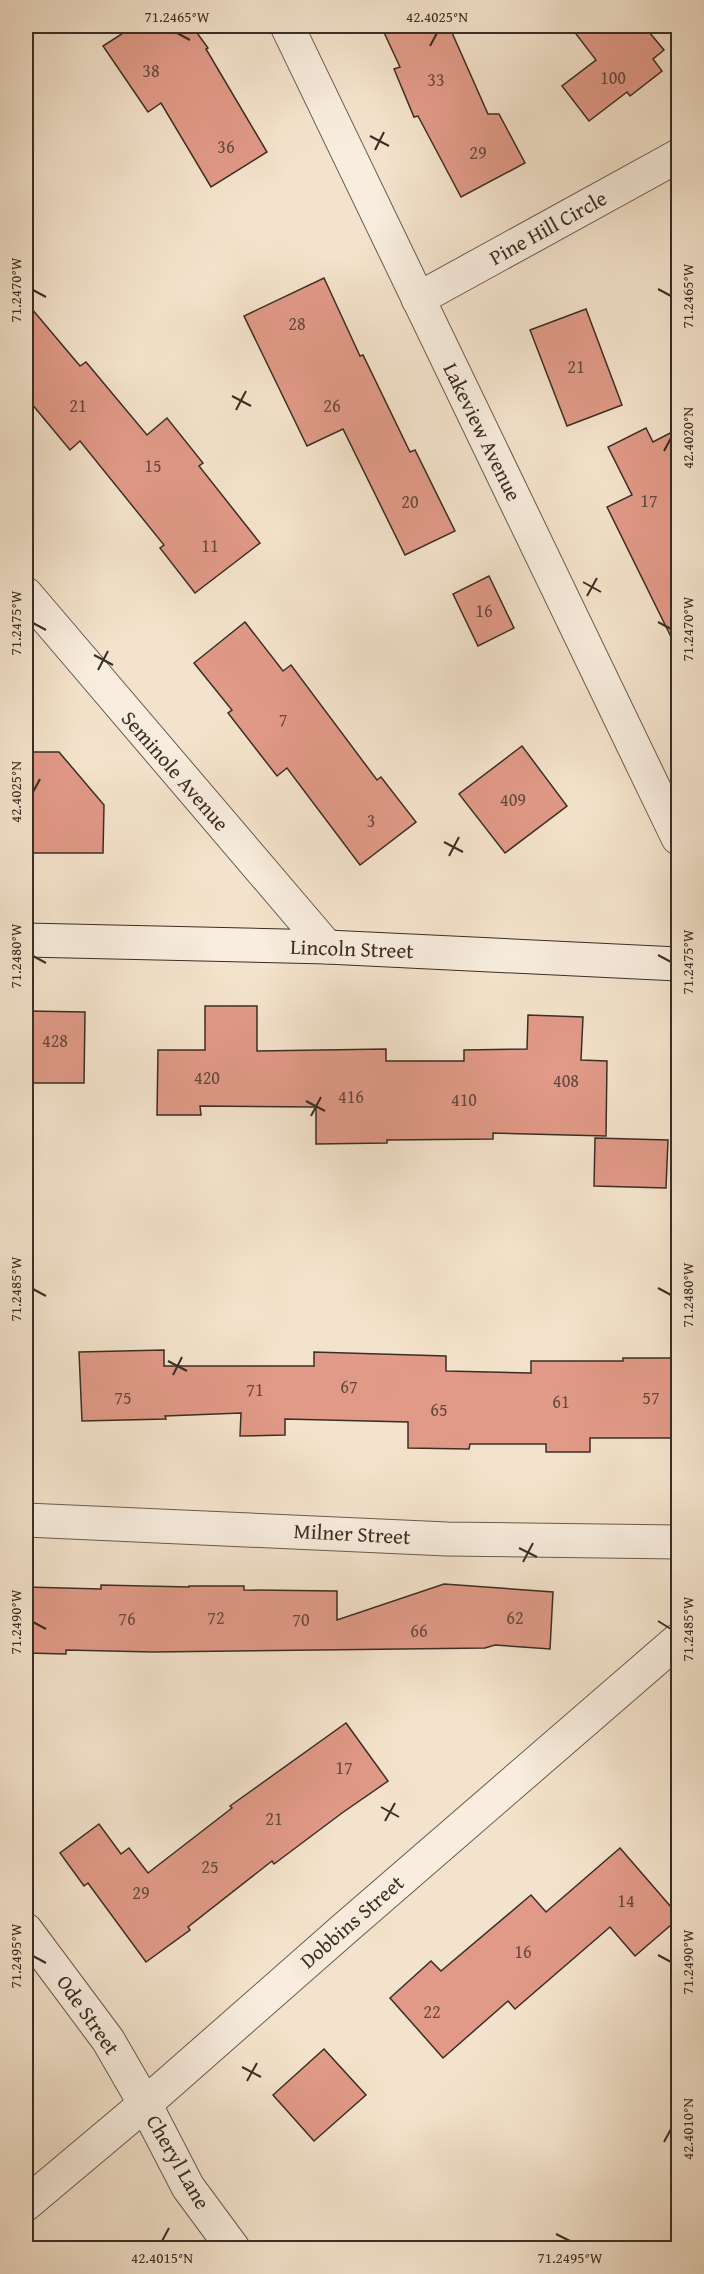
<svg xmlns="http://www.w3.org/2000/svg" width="704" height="2274" viewBox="0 0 704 2274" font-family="'Gentium Book Plus',serif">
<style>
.building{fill:#e19a88;stroke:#3b2d24;stroke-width:1.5}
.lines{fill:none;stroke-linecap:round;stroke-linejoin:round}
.street-casing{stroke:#695a4e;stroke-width:35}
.secondary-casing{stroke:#3b2d24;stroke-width:35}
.street{stroke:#f8edde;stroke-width:33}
.secondary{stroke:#f8edde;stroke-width:33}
.ticks{fill:none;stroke:#3b2d24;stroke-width:2}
.labels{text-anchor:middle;stroke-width:4.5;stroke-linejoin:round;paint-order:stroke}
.number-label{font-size:18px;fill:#64483d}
.street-label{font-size:21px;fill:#3b2d24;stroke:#f8edde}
.neatline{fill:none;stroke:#3b2d24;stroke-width:2}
.ticks-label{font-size:15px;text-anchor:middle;fill:#3b2d24}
</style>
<rect width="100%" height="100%" fill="#f4e3cc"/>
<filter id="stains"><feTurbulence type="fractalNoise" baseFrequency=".00333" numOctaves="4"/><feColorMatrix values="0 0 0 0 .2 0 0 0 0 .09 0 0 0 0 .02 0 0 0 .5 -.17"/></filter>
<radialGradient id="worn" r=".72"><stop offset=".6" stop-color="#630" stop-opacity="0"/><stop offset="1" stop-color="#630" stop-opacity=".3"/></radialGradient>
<g class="building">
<polygon points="134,26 192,26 208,48 206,49 267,152 211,187 161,103 148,112 103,46"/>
<polygon points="381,26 449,26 488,114 499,114 525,163 461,197 418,116 414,117 394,69 400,67"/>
<polygon points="570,26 644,26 664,50 653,59 662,71 630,96 627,92 589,121 562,86 596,60"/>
<polygon points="324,278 360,356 363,355 410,452 415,450 455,531 405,555 343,429 307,446 244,316"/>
<polygon points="26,302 80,366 86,362 147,435 167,418 203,463 199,466 260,543 195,593 160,548 164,545 80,441 70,450 26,397"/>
<polygon points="586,309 622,405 567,426 530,330"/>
<polygon points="646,428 653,442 678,429 678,651 607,507 632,495 608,447"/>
<polygon points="489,576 514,628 478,646 453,594"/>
<polygon points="245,622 283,671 291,665 377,780 381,777 416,822 360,865 287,768 277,776 228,713 232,710 194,663"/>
<polygon points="522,746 567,806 505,853 459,794"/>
<polygon points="26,752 59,752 104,805 103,853 26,853"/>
<polygon points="205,1006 257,1006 257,1051 386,1049 386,1061 464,1061 464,1050 527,1049 528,1015 583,1017 581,1060 607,1061 606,1136 493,1133 493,1139 387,1140 387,1143 316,1144 316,1107 200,1106 201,1115 157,1115 158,1050 205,1050"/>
<polygon points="26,1011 85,1012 84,1083 26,1083"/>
<polygon points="595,1138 668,1140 666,1188 594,1186"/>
<polygon points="164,1350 164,1366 314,1366 314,1352 446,1356 446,1371 531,1373 531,1361 623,1361 623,1358 678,1358 678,1438 590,1438 590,1452 546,1452 546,1444 470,1444 469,1449 408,1448 408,1422 285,1419 285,1435 240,1436 241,1413 165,1416 166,1419 82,1421 79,1352"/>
<polygon points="444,1584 553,1592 550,1649 495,1645 485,1648 153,1652 66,1650 66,1654 26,1653 26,1587 101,1589 101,1585 189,1587 189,1586 244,1586 244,1590 337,1591 337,1620"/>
<polygon points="346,1723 388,1781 342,1813 274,1864 272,1861 188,1927 190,1930 146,1962 88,1883 84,1886 60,1853 99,1824 121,1854 129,1848 148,1873 232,1808 230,1806"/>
<polygon points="620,1848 678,1915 678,1919 635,1956 610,1927 515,2009 508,2001 443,2058 390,1998 431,1961 441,1971 531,1895 546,1912"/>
<polygon points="324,2049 366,2095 314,2141 273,2095"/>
</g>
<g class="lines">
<g class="street-casing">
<g id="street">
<polyline points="287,26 678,838"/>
<polyline points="418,299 678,156"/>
<polyline points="26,594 327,947"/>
<polyline points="26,1520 447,1539 678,1542"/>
<polyline points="26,1930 108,2040 145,2104 188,2187 233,2248"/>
<polyline points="26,2204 145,2104 343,1930 678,1640"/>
</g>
</g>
<g class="secondary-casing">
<polyline id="secondary" points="26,940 327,947 678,964"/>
</g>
<use href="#street" class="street"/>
<use href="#secondary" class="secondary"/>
</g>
<path class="ticks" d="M177 33 190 40M430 46 437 33M370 136 389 146M375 150 384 132M658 289 671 296M33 290 46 297M232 396 251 406M236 410 246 391M664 451 671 438M583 582 601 592M587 596 597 578M658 622 671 629M33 623 46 630M94 655 113 665M98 670 108 651M33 792 40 779M444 842 463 852M449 856 459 837M658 955 671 962M33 956 46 963M306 1101 325 1111M311 1116 321 1097M658 1288 671 1295M33 1289 46 1296M168 1361 187 1371M173 1375 182 1357M519 1548 537 1557M523 1562 533 1543M658 1621 671 1629M33 1622 46 1629M381 1807 399 1817M385 1821 395 1803M658 1955 671 1962M33 1956 46 1963M242 2067 261 2077M247 2081 257 2063M664 2142 671 2129M556 2234 570 2241M162 2241 169 2228"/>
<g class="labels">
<g class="number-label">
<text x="151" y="77">38</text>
<text x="613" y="84">100</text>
<text x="436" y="86">33</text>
<text x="226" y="153">36</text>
<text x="478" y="159">29</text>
<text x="297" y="330">28</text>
<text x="576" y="373">21</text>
<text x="78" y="412">21</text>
<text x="332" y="412">26</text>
<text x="153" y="472">15</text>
<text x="649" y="507">17</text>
<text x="410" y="508">20</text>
<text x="210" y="552">11</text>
<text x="484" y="617">16</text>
<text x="283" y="726">7</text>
<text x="513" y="806">409</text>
<text x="371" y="827">3</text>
<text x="55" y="1047">428</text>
<text x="207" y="1084">420</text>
<text x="566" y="1087">408</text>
<text x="351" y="1103">416</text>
<text x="464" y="1106">410</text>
<text x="349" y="1393">67</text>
<text x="255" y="1396">71</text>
<text x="123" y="1404">75</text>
<text x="651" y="1404">57</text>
<text x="561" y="1408">61</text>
<text x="439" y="1416">65</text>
<text x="216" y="1624">72</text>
<text x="515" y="1624">62</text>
<text x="127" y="1625">76</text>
<text x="301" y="1626">70</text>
<text x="419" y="1637">66</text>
<text x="344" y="1774">17</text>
<text x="274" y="1825">21</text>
<text x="210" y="1873">25</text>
<text x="141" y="1899">29</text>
<text x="626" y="1907">14</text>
<text x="523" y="1958">16</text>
<text x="432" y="2018">22</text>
</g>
<g class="street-label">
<text transform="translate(548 228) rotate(-29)" y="7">Pine Hill Circle</text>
<text transform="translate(482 432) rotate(64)" y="7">Lakeview Avenue</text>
<text transform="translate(175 771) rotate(49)" y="7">Seminole Avenue</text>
<text transform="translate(352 949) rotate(2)" y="7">Lincoln Street</text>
<text transform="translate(352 1534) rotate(3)" y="7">Milner Street</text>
<text transform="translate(352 1922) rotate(-41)" y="7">Dobbins Street</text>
<text transform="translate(88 2015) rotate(55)" y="7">Ode Street</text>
<text transform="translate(178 2162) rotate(60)" y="7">Cheryl Lane</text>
</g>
</g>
<rect width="704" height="2274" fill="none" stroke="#f4e3cc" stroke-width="66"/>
<rect x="33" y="33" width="638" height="2208" class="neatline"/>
<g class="ticks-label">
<text x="177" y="22">71.2465°W</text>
<text x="437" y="22">42.4025°N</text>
<text transform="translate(16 290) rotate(-90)" y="5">71.2470°W</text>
<text transform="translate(688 296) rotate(-90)" y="5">71.2465°W</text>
<text transform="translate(688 438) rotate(-90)" y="5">42.4020°N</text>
<text transform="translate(16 623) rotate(-90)" y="5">71.2475°W</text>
<text transform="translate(688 629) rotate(-90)" y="5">71.2470°W</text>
<text transform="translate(16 792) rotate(-90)" y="5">42.4025°N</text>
<text transform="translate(16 956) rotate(-90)" y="5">71.2480°W</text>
<text transform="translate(688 962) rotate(-90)" y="5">71.2475°W</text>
<text transform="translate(16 1289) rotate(-90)" y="5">71.2485°W</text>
<text transform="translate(688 1295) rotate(-90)" y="5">71.2480°W</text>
<text transform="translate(16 1622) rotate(-90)" y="5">71.2490°W</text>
<text transform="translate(688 1629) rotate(-90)" y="5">71.2485°W</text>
<text transform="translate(16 1956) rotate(-90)" y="5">71.2495°W</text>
<text transform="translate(688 1962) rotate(-90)" y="5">71.2490°W</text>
<text transform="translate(688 2129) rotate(-90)" y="5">42.4010°N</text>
<text x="162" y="2263">42.4015°N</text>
<text x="570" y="2263">71.2495°W</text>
</g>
<rect width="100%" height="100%" filter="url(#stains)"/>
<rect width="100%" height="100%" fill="url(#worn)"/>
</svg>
